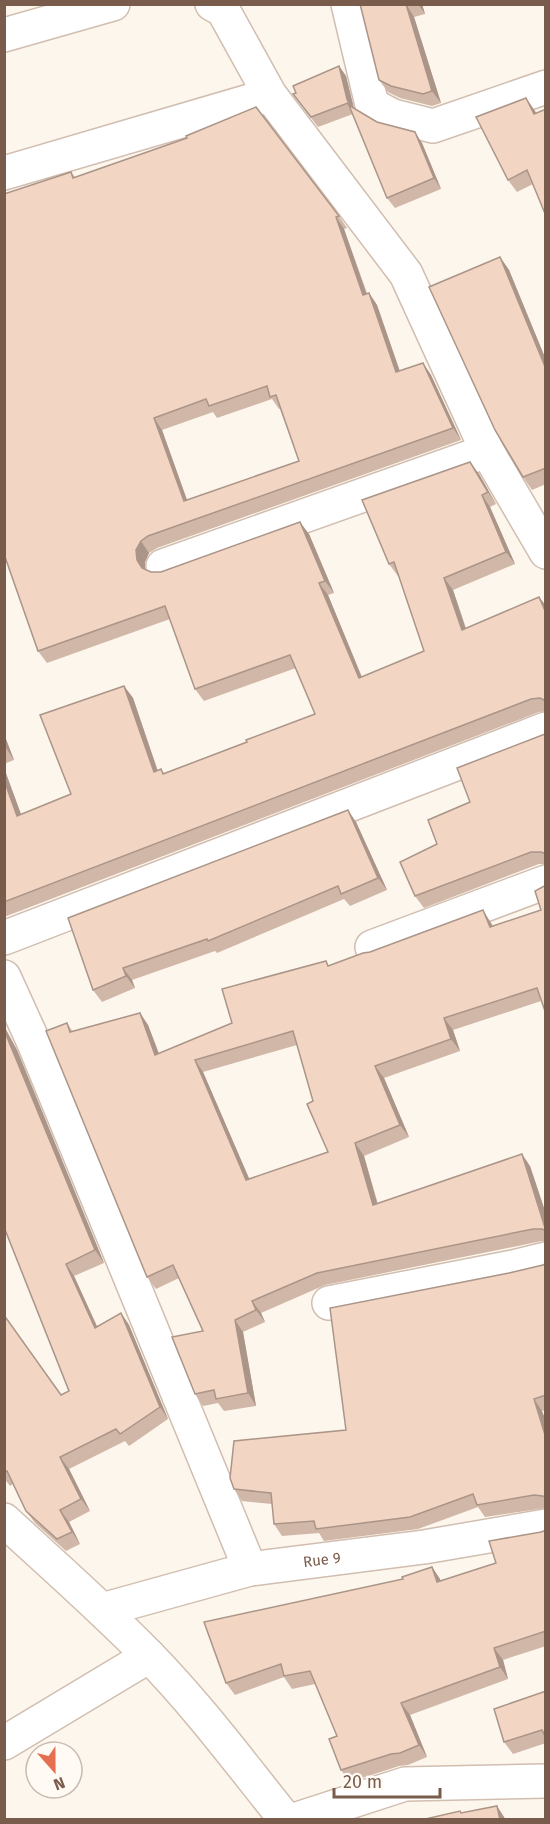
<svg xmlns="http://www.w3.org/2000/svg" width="550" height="1824" viewBox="0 0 550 1824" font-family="'Fira Sans',sans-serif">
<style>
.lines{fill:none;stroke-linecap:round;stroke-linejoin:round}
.minor-casing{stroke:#d1beb0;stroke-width:36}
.minor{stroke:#fff;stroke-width:33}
.wall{fill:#d1b7a8;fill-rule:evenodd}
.shaded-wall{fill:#aa9588}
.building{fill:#f3d5c3;stroke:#aa9588;stroke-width:1.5;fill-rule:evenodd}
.labels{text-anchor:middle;stroke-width:4.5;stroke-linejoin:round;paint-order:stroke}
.street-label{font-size:15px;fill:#7a5c4d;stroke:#fffaf3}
</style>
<rect width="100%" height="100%" fill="#fdf6ec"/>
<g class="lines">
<g class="minor-casing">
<g id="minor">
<polyline points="212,4 223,10 270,95 406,274 487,451 546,552"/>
<polyline points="348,4 372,105 393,116 433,126 546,87"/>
<polyline points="4,35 113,4"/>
<polyline points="4,173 270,95"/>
<polyline points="163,566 487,451"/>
<polyline points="4,938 546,729"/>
<polyline points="372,947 546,882"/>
<polyline points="4,977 34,1043 250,1569"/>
<polyline points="329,1303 513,1267 546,1259"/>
<path d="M4 1520C53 1565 102 1608 148 1655 198 1706 241 1764 286 1820"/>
<path id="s1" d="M102 1610 250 1569 424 1547 546 1526"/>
<polyline points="4,1743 149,1656"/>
<polyline points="294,1820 405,1784 546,1781"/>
</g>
</g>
<use href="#minor" class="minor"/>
</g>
<g class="wall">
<polygon points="360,4 422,4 425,14 414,17 441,103 432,106 400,98 388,92 379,80"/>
<polygon points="339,66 346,76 354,108 377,122 422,143 441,189 395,208 387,198 353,114 318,127 293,94"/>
<polygon points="526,98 536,113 533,184 517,192 508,180"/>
<path d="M71 172 75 177 339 216 347 228 344 229 367 293H369L377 305 400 371 423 363 431 375 461 440 157 548 149 553 145 562V569L151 572H161L309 534 334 593 328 595 362 677 424 651 399 576H398L389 564 479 474 496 504 490 507 515 564 453 590 466 628 539 597 546 606V711L539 712 4 917V768L21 814 71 794 124 686 133 698 158 771 161 769 164 773 247 742 315 714 296 668 204 701 195 689 170 619 47 663 38 651 6 557 4 558V194ZM272 399 279 409H280L299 461 187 500 162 430 213 412 217 418Z"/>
<polygon points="500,257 509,270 546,360 546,484 532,490 523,477"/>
<polygon points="4,734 14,760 4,764"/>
<polygon points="546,734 546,864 539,864 424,908 415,896 437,844 470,802"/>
<polygon points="356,822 387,890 350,906 344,899 217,953 215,951 132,980 135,988 102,1002 93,990 68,918"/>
<path d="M541 910V1001L453 1030 460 1051 384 1078 409 1137 364 1156 378 1204 530 1166 546 1214V1241H542L325 1285 261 1313 265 1322 243 1332 256 1406 224 1411 218 1403 203 1406 195 1394 203 1331 179 1278 156 1289 147 1277 67 1023 73 1032 140 1013 148 1025 159 1054 232 1023 330 965 370 952 491 923 493 926ZM297 1045 328 1152 249 1179 203 1072Z"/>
<polygon points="4,1026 17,1050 104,1263 74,1276 97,1326 121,1313 129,1325 168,1419 129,1446 125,1441 69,1469 90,1511 69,1522 80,1544 66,1551 35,1523 26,1511 13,1484 10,1486 4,1478 4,1315 61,1395 69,1391 4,1227"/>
<polygon points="546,1263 546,1410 542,1411 546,1421 546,1508 485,1517 478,1507 418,1529 324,1541 319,1533 282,1536 274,1524 272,1504 242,1501 234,1489 346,1430 509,1273 543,1265"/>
<polygon points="546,1530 546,1646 503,1660 508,1679 410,1715 427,1757 408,1765 399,1766 350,1782 341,1770 337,1736 315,1684 292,1689 284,1677 235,1695 226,1683 403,1579 432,1567 441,1581 496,1563"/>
<polygon points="546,1691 546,1743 513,1754 504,1742"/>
</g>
<g class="shaded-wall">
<polygon points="406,4 414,17 441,103 432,91"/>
<polygon points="418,4 422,4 425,14"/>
<polygon points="339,66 346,76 354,109 350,106 347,99"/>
<polygon points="526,98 535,111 543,126 534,114"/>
<polygon points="415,132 422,143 441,189 434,178"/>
<polygon points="336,217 344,229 371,307 363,295"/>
<polygon points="500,257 509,270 546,360 546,369"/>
<polygon points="369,293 377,305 404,384 396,372"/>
<polygon points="423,363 431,375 461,440 453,428"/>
<polygon points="154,418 162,430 192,514 184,501"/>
<polygon points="470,462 479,474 496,504 488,492"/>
<polygon points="482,495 490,507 515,564 506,552"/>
<polygon points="300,522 309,534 334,593 325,581"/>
<polygon points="141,541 149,553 145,562 145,572 137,560 136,550"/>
<polygon points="444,578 453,590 470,642 462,630"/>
<polygon points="319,583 328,595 367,690 359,678"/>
<polygon points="539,597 546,606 546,613"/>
<polygon points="124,686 133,698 162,784 154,772"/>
<polygon points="4,734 14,760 4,745"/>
<polygon points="4,768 26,828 17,816 4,780"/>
<polygon points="348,810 356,822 387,890 378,878"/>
<polygon points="483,910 491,923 498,939 490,927"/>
<polygon points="123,968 132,980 135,988 126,976"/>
<polygon points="140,1013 148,1025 164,1067 155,1055"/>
<polygon points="444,1018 453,1030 460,1051 451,1039"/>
<polygon points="4,1026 17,1050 104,1263 95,1250 4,1030"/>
<polygon points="195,1060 203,1072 255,1192 246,1180"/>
<polygon points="375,1066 384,1078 409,1137 400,1125"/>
<polygon points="355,1143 364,1156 381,1217 373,1205"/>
<polygon points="522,1154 530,1166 546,1214 546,1229"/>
<polygon points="66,1264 74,1276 103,1340 95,1328"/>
<polygon points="252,1301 261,1313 265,1322 256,1310"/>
<polygon points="121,1313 129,1325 168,1419 160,1407"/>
<polygon points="235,1320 243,1332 256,1406 248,1393"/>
<polygon points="534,1399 542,1411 546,1421 546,1438"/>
<polygon points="60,1457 69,1469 90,1511 81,1499"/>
<polygon points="60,1510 69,1522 80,1544 72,1532"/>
<polygon points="432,1567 440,1579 446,1594 437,1582"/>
<polygon points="494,1648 503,1660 508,1679 500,1667"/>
<polygon points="401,1703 410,1715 427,1757 419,1745"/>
<polygon points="497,1806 506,1820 500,1820"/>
</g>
<g class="building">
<polygon points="360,4 406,4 432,91 423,94 391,86 379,80"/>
<polygon points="339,66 347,99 350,106 377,122 415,132 434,178 387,198 348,103 311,117 293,94 296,93 293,86"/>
<polygon points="526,98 534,114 546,109 546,216 527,170 508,180 476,117"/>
<path d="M256 107 339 216 336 217 363 295 369 293 396 372 423 363 453 428 148 536 141 541 136 550 137 560 142 568 151 572H161L300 522 325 581 319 583 359 678 424 651 394 562 389 564 362 500 470 462 488 492 482 495 506 552 444 578 462 630 539 597 546 613V701L540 698 531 699 4 902V780L17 816 71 794 40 715 124 686 154 772 161 769 163 774 247 742 246 740 315 714 290 655 195 689 165 606 38 651 4 554V194L71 172 73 178 187 138 186 136ZM267 386 270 397 276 395 299 461 184 501 154 418 206 399 209 406Z"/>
<polygon points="500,257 546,369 546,468 523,477 495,430 429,287"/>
<polygon points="545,734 546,734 546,854 541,852 531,852 415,896 400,862 437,844 428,820 470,802 457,768"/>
<polygon points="348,810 378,878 341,894 338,886 208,941 207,939 123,968 126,976 93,990 68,918"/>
<path d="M546 885V1014L537 988 444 1018 451 1039 375 1066 400 1125 355 1143 373 1205 522 1154 546 1231 542 1229H533L317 1273 252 1301 256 1310 235 1320 248 1393 216 1399 214 1390 195 1394 172 1337 203 1331 173 1265 147 1277 46 1031 67 1023 70 1032 140 1013 155 1055 232 1023 222 989 326 961 328 966 363 953 370 952 483 910 490 927 541 910 535 891ZM293 1031 313 1101 307 1104 328 1152 246 1180 195 1060Z"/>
<polygon points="4,1030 95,1250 66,1264 95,1328 121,1313 160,1407 120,1434 116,1429 60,1457 81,1499 60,1510 72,1532 57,1539 26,1511 7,1471 4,1472 4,1315 61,1395 69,1391 4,1227"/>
<polygon points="546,1263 546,1395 534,1399 546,1438 546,1498 543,1496 534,1495 477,1505 473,1494 410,1517 316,1529 314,1521 274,1524 271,1493 234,1489 230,1478 234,1441 346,1430 330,1308 509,1273 543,1265"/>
<polygon points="546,1530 546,1631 494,1648 500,1667 401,1703 419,1745 400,1753 391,1754 341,1770 329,1739 337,1736 310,1671 284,1676 281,1664 226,1683 204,1622 403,1579 402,1577 432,1567 437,1582 496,1563 489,1541 541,1532"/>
<polygon points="546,1691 546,1738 542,1730 504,1742 494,1709"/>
<polygon points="497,1806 500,1820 421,1820 460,1811 461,1813"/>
</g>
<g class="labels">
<g class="street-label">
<text dy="5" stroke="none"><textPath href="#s1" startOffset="226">Rue 9</textPath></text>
</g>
</g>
<rect width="550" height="1824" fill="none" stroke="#7a5c4d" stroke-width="12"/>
<g transform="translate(54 1770) rotate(159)"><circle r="28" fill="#fffaf3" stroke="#cabbb1" stroke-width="1.5"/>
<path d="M0-4.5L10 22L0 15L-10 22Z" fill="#e76f51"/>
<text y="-9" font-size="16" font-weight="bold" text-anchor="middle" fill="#7a5c4d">N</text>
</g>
<path d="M334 1788v9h106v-9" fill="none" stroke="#7a5c4d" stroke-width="3"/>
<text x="343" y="1788" font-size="18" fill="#7a5c4d" stroke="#fffaf3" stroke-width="4.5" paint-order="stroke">20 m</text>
</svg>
